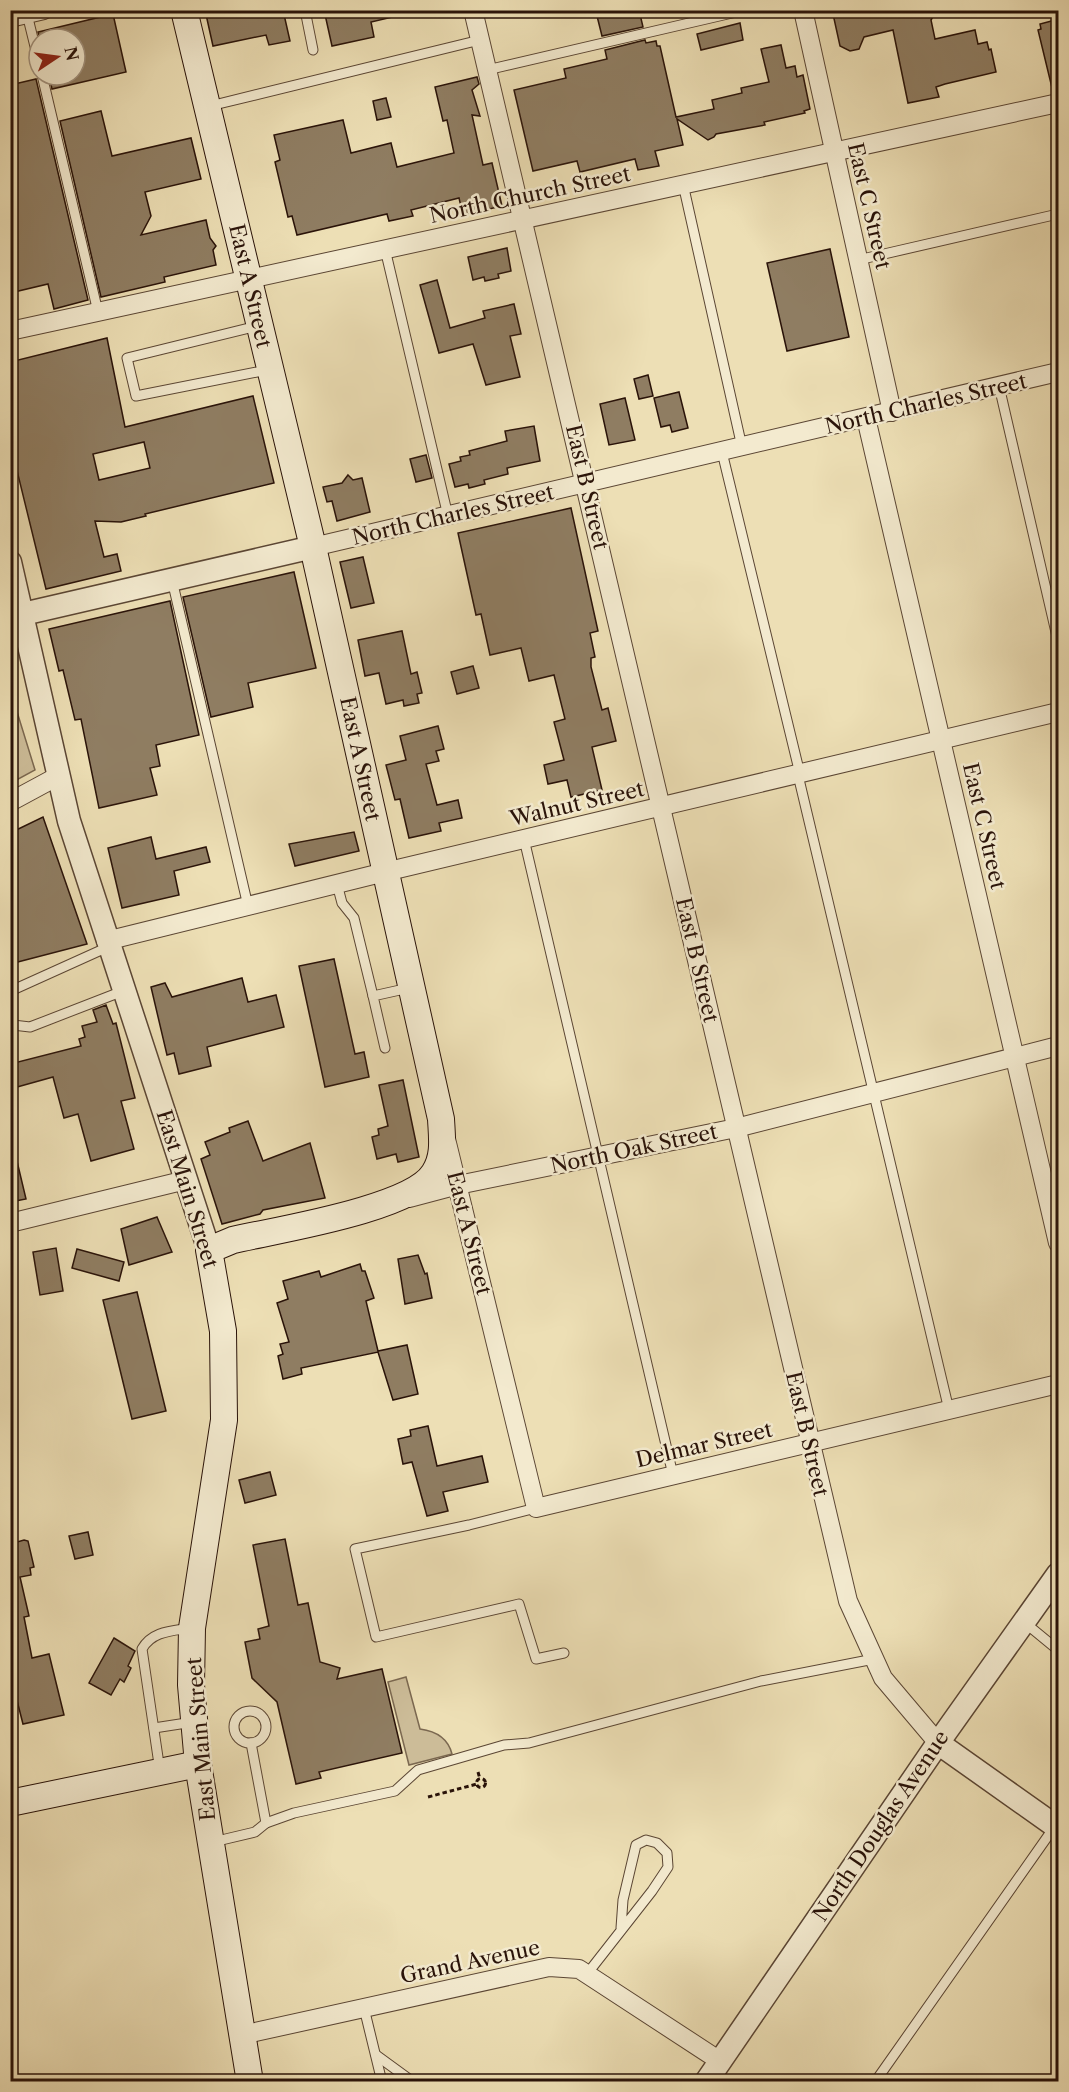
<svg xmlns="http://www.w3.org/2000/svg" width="1069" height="2092" viewBox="0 0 1069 2092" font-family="'Libre Caslon Text',serif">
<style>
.green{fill:#ccbc98;stroke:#7b6850;stroke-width:1.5}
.building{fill:#8f7d62;stroke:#2a1309;stroke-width:1.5;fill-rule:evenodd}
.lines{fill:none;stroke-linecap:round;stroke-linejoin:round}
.service-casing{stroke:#5b4634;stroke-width:11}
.minor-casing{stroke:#5b4634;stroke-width:20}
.tertiary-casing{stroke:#5b4634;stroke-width:25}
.secondary-casing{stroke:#2a1309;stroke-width:28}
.path{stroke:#2a1309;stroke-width:3;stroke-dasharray:4.5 3;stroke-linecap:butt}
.service{stroke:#f3eacf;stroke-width:9}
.minor{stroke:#f3eacf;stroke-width:18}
.tertiary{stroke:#f3eacf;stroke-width:22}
.secondary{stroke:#f3eacf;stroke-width:26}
.labels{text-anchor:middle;stroke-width:5;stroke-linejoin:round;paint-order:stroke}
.street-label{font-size:21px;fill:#2a1309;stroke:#f3eacf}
</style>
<rect width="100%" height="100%" fill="#eddfb5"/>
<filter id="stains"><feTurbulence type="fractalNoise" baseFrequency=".00333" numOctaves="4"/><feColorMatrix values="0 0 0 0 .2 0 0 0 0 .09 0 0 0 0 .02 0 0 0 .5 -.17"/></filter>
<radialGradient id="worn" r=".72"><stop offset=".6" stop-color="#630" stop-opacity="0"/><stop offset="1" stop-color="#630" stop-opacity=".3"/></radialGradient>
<g class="green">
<polygon points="10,689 35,770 11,783 10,783"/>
<path d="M406 1677 420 1729C435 1731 448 1738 452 1754L409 1765 388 1682Z"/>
</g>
<g class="building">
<polygon points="205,10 283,10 290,41 269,45 266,35 213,46"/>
<polygon points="324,10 397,10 397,16 371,22 374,37 332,46"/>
<polygon points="620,10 639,10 643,27 602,36 597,16"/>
<polygon points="849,10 937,10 931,20 935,39 975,30 978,44 987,42 989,50 991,49 996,72 945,84 936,87 939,97 908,103 893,30 864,37 859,49 850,51 840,46 833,14"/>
<polygon points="113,14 126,72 52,89 49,76 75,75 75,39 40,39 38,32"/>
<polygon points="1059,19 1059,92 1053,92 1038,30 1041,29 1040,24"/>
<polygon points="740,23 743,40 701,50 697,34"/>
<polygon points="645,40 646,43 656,41 657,46 660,46 676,117 714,109 712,100 742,93 741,88 769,82 761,49 781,45 786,68 795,66 797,77 803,75 810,109 804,111 805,113 764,122 765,125 716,134 714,137 708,140 677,119 683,145 655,151 659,166 638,170 635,159 580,172 577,161 533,171 514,90 566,78 564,69 607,59 605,50"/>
<polygon points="477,77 479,84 472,90 480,116 472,115 483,165 492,163 502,206 463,215 459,198 411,210 413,216 389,221 387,214 297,235 292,216 288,217 275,162 280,160 274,135 343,120 351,153 391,143 397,167 454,153 447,120 443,121 435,87"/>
<polygon points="36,79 88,300 54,309 48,284 10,293 10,85"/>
<polygon points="386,98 391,117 377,120 373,101"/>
<polygon points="101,111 112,156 191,138 201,179 145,192 151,216 141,235 206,220 210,238 216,246 213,250 216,265 164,277 165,282 101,297 60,121"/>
<polygon points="507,248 511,271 498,274 499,278 485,281 484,277 473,280 468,257"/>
<polygon points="830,249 849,337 787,351 767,263"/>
<polygon points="437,280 450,328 485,318 483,311 514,304 521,334 510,336 520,377 486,385 473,344 439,353 420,285"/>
<path d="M107 338 125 427 253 396 274 483 145 514 146 516 121 522 95 521 104 557 117 554 121 571 46 589 10 442V362ZM144 442 150 468 99 480 93 454Z"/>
<polygon points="648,375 653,396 639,399 634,379"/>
<polygon points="679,392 688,428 672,432 670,425 661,427 654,398"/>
<polygon points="625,398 635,440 609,445 600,404"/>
<polygon points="534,426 540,461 507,468 508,474 484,480 485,484 469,488 468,484 455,487 449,464 461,461 460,457 470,455 469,451 507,441 505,431"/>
<polygon points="426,455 432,478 416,482 410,459"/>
<polygon points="348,475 353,480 362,478 370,512 337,521 332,501 327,502 323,487 342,483"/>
<polygon points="571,508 598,631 590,633 595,657 591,658 591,667 602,710 608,708 616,741 592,747 602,790 571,797 567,780 548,784 544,765 564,760 554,722 565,719 554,675 529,681 521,648 490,655 481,614 476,615 458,533"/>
<polygon points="363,557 374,603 351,608 340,562"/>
<polygon points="294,572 316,668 248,683 253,707 211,717 183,597"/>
<polygon points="170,601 199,735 156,745 160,766 150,768 157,795 99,808 81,719 75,720 63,670 59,671 49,629"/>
<polygon points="402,631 411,674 417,672 422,693 417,694 419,703 404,706 403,700 386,704 379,673 365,676 358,640"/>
<polygon points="473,666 479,688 457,694 451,672"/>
<polygon points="438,726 444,749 436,751 439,761 426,764 437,805 458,800 462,818 439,823 441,831 409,838 400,799 395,800 386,765 406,760 400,736"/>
<polygon points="43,817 87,944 10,964 10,833"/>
<polygon points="354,832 359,851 295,866 289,844"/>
<polygon points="151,837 156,859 206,847 210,862 174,871 179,895 122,908 108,848"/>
<polygon points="334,959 355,1054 364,1052 369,1077 325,1087 299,966"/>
<polygon points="242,978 248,1002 276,995 284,1027 207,1047 211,1066 179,1074 174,1053 167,1055 151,987 165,983 172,997"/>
<polygon points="106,1005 113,1024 116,1023 135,1098 121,1101 134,1149 91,1161 78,1114 64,1118 53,1077 10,1089 10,1064 81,1046 79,1039 85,1037 82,1026 97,1022 93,1010"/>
<polygon points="403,1080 419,1157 398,1162 396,1154 377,1159 372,1137 379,1135 378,1129 388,1126 379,1085"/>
<polygon points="248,1121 263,1161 310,1143 325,1198 263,1210 260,1214 222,1224 201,1159 210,1155 205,1142 230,1132 229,1128"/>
<polygon points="16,1157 26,1199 10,1202 10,1158"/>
<polygon points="157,1217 172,1252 129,1265 121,1229"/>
<polygon points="56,1248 63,1291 40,1295 33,1252"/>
<polygon points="77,1249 124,1262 119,1281 72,1268"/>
<polygon points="418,1255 425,1274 427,1273 432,1298 405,1304 398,1259"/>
<polygon points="360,1264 362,1271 365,1271 374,1298 366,1301 378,1351 407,1345 418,1394 393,1400 378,1352 301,1368 302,1374 283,1379 278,1356 283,1354 280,1344 289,1342 277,1303 288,1299 283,1281 319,1271 321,1277"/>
<polygon points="137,1292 166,1411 132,1419 103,1300"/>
<polygon points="428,1426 437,1466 482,1456 488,1482 443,1492 448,1511 427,1516 412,1462 403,1464 398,1439 411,1436 410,1430"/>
<polygon points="270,1472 276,1495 245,1503 239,1480"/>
<polygon points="88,1532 93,1555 75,1559 69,1536"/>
<polygon points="285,1539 298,1605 308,1603 320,1662 340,1668 337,1679 382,1669 402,1753 319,1772 321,1778 296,1784 277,1702 252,1678 245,1642 260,1639 258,1629 269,1626 253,1545"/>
<polygon points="24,1540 28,1541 34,1567 30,1568 31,1575 20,1577 29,1616 24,1617 32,1658 49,1654 64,1715 23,1724 10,1673 10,1544"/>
<polygon points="114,1638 135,1651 128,1666 131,1668 124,1682 120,1679 111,1695 89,1683"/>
</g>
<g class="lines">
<g class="service-casing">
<g id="service">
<polyline points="305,10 313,50"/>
<polyline points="27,14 39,63"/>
<polyline points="487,70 745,10"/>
<polyline points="42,75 98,312"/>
<polyline points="210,106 480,40"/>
<polyline points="683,184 742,447"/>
<polyline points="385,249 448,516"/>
<polyline points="858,260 1058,214"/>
<polyline points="257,326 127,358 136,396 267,370"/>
<polyline points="999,386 1058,641"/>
<polyline points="722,452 800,774"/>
<polyline points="172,580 248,906"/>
<polyline points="798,775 949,1410"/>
<polyline points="524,839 673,1475"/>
<polyline points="337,884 342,903 354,918 373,996"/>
<polyline points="10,994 15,989 108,947"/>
<polyline points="10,1009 13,1025 30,1027 123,991"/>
<polyline points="385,1048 373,996 409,988"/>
<polyline points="536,1508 469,1525 355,1549 376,1637 519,1604 536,1659 564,1653"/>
<polyline points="1024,1622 1058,1650"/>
<circle cx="250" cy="1727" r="16"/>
<polyline points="154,1728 193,1722"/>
<path d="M160 1771 142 1649C152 1631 172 1631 190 1628"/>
<polyline points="266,1823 294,1813 395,1791 418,1770 504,1745 529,1743 761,1681 874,1659"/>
<polyline points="213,1842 255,1832 266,1823 251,1743"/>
<polyline points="587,1974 652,1891 668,1867 667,1853 657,1843 646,1840 636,1845 623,1900 621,1928"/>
<polyline points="364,2008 382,2082"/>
<polyline points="376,2055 413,2082"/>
<polyline points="875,2082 1055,1826"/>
</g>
</g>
<g class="minor-casing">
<g id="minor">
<polyline points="473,10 848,1601 883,1678 938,1743"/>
<polyline points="803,10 892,412"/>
<polyline points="10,18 44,10"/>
<polyline points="10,331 1058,103"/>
<polyline points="866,418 1058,1243"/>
<polyline points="313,547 1058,372"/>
<polyline points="10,802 60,775"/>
<polyline points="106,941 385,872 1058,712"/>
<polyline points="446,1139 536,1508 1058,1384"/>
<polyline points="409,1198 458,1185 736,1128 1058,1046"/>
<polyline points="10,1223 186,1180"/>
<polyline points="242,2035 549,1967 579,1969 720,2061"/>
</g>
</g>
<g class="tertiary-casing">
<g id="tertiary">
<polyline points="10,562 69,821 209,1250"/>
<polyline points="10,617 313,547"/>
<polyline points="938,1743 1058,1828"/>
<polyline points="706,2082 938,1743 1058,1574"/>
</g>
</g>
<g class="secondary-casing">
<g id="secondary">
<path d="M184 10 313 547 441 1119C442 1138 445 1156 434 1173 412 1209 276 1230 233 1240L209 1250 223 1331 224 1420 192 1628 191 1685 198 1764 250 2082"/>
<polyline points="10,1803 198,1764"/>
</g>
</g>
<g class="path">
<polyline points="478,1772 480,1779"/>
<circle cx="481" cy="1783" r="4.5"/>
<polyline points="428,1797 477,1784"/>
</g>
<use href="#service" class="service"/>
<use href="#minor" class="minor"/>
<use href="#tertiary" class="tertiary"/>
<use href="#secondary" class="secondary"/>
</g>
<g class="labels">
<g class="street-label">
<text transform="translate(530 195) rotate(-12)" y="7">North Church Street</text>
<text transform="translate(869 206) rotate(77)" y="7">East C Street</text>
<text transform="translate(250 286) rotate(77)" y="7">East A Street</text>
<text transform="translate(926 404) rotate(-13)" y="7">North Charles Street</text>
<text transform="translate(587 487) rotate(77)" y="7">East B Street</text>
<text transform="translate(453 515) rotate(-13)" y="7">North Charles Street</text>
<text transform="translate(360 759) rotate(78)" y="7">East A Street</text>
<text transform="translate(577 804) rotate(-13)" y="7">Walnut Street</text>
<text transform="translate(984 826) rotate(77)" y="7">East C Street</text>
<text transform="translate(697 960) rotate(77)" y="7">East B Street</text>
<text transform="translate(634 1149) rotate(-12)" y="7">North Oak Street</text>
<text transform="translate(187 1189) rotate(73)" y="7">East Main Street</text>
<text transform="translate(469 1233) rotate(76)" y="7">East A Street</text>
<text transform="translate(807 1434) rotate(77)" y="7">East B Street</text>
<text transform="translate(704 1445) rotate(-13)" y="7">Delmar Street</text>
<text transform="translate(201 1739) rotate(-95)" y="7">East Main Street</text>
<text transform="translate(881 1826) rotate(-56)" y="7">North Douglas Avenue</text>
<text transform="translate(470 1962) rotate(-12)" y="7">Grand Avenue</text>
</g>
</g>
<rect width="1069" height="2092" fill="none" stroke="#eddfb5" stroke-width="36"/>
<rect x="12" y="12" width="1045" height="2068" fill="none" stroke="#2a1309" stroke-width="3"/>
<rect x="18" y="18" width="1033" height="2056" fill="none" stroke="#2a1309" stroke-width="1.5"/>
<g transform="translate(57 57) rotate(77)"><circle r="28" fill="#f3eacf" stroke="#a39480" stroke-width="1.5"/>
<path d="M0-4.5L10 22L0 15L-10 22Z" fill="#8f2418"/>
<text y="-9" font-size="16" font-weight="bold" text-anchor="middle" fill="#2a1309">N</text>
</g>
<rect width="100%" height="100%" filter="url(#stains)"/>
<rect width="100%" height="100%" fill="url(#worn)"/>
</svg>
